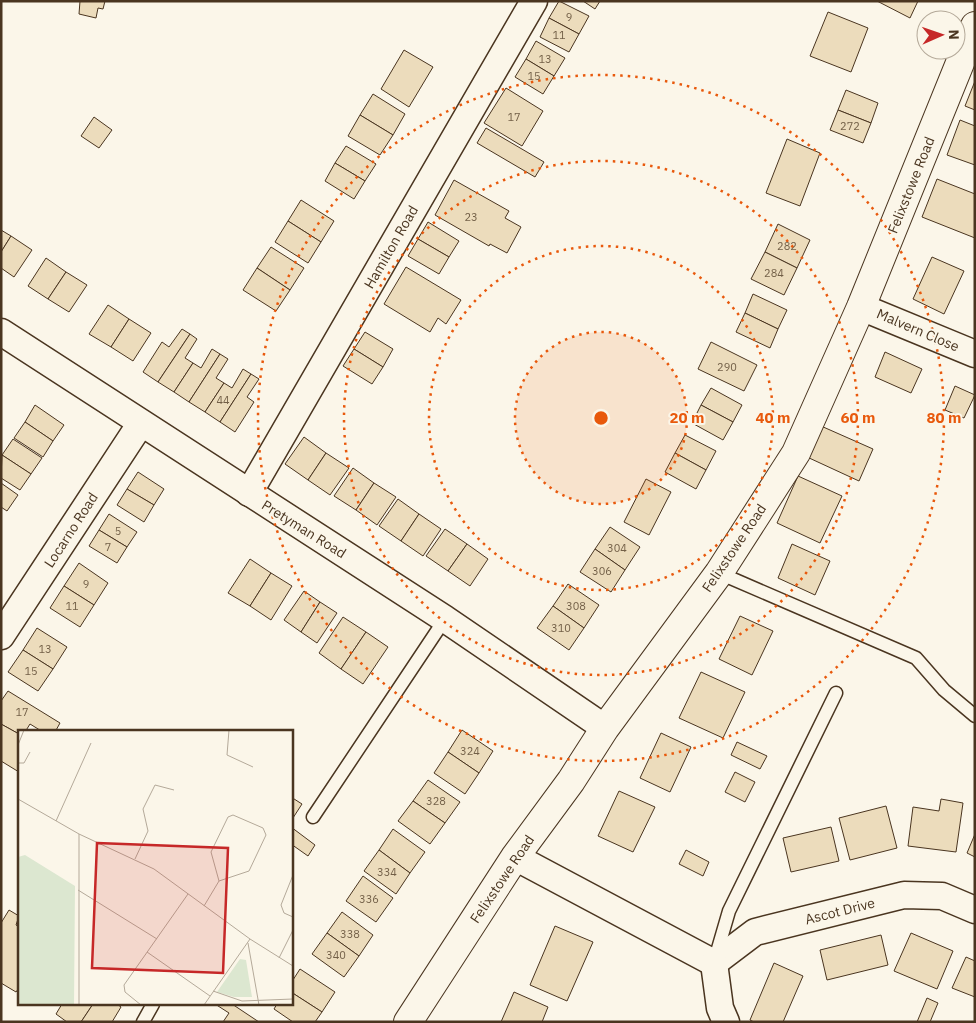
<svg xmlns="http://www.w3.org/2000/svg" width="976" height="1023" viewBox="0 0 976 1023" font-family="'IBM Plex Sans',sans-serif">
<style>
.building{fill:#ecdcbc;stroke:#4a3520}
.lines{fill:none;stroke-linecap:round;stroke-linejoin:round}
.lane-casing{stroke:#4a3520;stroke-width:15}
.street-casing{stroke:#4a3520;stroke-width:29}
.primary-casing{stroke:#4a3520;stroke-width:30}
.lane{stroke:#fbf6e9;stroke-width:12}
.street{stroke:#fbf6e9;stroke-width:26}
.primary{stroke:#fbf6e9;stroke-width:28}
.ring{fill:none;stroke:#e8590c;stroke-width:2.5;stroke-dasharray:2.5 5}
.labels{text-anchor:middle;stroke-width:4;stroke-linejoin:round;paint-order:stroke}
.number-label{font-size:11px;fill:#725f47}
.street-label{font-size:14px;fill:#4a3520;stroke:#fbf6e9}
.inset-road{fill:none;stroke:#b4a999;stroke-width:1}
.view{fill:#c62828;fill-opacity:0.15;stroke:#c62828;stroke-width:2.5}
.inset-edge{fill:none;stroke:#4a3520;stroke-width:2.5}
.centre{fill:#e8590c;stroke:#fbf6e9;stroke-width:2.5}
.ring-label{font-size:15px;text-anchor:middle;font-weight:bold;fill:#e8590c;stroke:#fbf6e9;stroke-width:4;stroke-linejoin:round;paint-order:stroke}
</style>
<rect width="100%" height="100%" fill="#fbf6e9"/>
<g class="building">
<polygon points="80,1 105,1 103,9 98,8 96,18 79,14"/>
<polygon points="559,1 589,16 579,34 549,18"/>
<polygon points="583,1 600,1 595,9"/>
<polygon points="877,1 918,1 910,18"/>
<polygon points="828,12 868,28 851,72 810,56"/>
<polygon points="549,18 579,34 569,52 540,37"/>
<polygon points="536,41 565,58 554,76 526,59"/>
<polygon points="404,50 433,67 409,107 381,89"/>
<polygon points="526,59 554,76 543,94 515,77"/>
<polygon points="975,81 975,110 965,106"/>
<polygon points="506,88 543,111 522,146 484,123"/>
<polygon points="846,90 878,103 871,123 838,110"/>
<polygon points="373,94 405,114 393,135 360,115"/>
<polygon points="838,110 871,123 863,143 830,130"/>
<polygon points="360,115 393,135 380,155 348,136"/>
<polygon points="94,117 112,130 99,148 81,136"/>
<polygon points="960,120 975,126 975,165 947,155"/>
<polygon points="486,128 544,162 535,177 477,143"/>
<polygon points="787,139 820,153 800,206 766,193"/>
<polygon points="346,146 376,164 365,181 335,163"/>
<polygon points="335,163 365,181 354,199 325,181"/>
<polygon points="937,179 975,194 975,238 922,217"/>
<polygon points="454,180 509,211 505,218 521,227 507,253 490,244 489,246 435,215"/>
<polygon points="301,200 334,221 321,242 288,221"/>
<polygon points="288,221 321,242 308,263 275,242"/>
<polygon points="428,222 459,241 449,257 418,239"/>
<polygon points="778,224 810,240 797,268 765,252"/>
<polygon points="1,230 11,236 1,252"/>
<polygon points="11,236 32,250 14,277 1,268 1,252"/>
<polygon points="418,239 449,257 439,274 408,256"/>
<polygon points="271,247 304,268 290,290 257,268"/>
<polygon points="765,252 797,268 784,295 751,279"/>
<polygon points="932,257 964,271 944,314 913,299"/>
<polygon points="46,258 66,272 48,299 28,286"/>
<polygon points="406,267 461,300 446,324 438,318 430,332 384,304"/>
<polygon points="257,268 290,290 276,311 243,290"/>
<polygon points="66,272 87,285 69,312 48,299"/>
<polygon points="753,294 787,310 778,329 745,313"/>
<polygon points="108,305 129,319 111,347 89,334"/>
<polygon points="745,313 778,329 770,348 736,332"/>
<polygon points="129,319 151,333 133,361 111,347"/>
<polygon points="182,329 190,334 158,382 143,372 162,342 169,347"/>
<polygon points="365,332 393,349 383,367 354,349"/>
<polygon points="190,334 197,339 185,358 193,363 174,392 158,382"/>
<polygon points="711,342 757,365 744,391 698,369"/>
<polygon points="212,349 220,354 189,402 174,392 193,363 201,368"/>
<polygon points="354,349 383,367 372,384 343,366"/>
<polygon points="885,352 922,369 911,393 875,377"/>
<polygon points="220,354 228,359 216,378 224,383 205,412 189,402"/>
<polygon points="243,369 251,374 220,422 205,412 224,383 232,388"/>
<polygon points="251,374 259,379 247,397 254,402 235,432 220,422"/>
<polygon points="955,386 975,395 964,418 945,410"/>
<polygon points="711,388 742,405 733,422 701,405"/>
<polygon points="35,405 64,425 53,441 25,422"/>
<polygon points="701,405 733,422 723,440 692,423"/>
<polygon points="25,422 53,441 43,457 14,438"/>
<polygon points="821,426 873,449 859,481 807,457"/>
<polygon points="685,435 716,451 706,470 675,453"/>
<polygon points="304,437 326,453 308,480 285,464"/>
<polygon points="13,439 42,458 31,474 2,455"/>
<polygon points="326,453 349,468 330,495 308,480"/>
<polygon points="675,453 706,470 696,489 665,472"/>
<polygon points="2,455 31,474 20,490 1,478"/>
<polygon points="353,468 374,483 356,510 334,496"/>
<polygon points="138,472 164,489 154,505 127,489"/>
<polygon points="798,476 842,496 820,543 777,523"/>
<polygon points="646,479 671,492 649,535 624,522"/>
<polygon points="1,483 18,495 7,511 1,507"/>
<polygon points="374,483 396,497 377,525 356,510"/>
<polygon points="127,489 154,505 144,522 117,505"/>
<polygon points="398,499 419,514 401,541 379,526"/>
<polygon points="109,514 137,532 127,547 99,530"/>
<polygon points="419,514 441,529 423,556 401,541"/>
<polygon points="610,527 640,547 625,570 595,549"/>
<polygon points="445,529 467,544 448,571 426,556"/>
<polygon points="99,530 127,547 117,563 89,546"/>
<polygon points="467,544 488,559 470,586 448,571"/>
<polygon points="792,544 830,561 815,595 778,578"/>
<polygon points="595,549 625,570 611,592 580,572"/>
<polygon points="250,559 271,573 250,606 228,593"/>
<polygon points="79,563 108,583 94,605 64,586"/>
<polygon points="271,573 292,586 271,620 250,606"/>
<polygon points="568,584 599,605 584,628 553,606"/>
<polygon points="64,586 94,605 80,627 50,608"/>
<polygon points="304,591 320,602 301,632 284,620"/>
<polygon points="320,602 337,613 317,643 301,632"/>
<polygon points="553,606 584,628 569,650 537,628"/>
<polygon points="740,616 773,631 752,675 719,659"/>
<polygon points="343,617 366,632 341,669 319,653"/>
<polygon points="37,628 67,647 53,669 23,650"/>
<polygon points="366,632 388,647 363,684 341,669"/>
<polygon points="23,650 53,669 38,691 8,672"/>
<polygon points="701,672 745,692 723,738 679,718"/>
<polygon points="8,691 60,723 55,732 43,732 30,724 25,732 19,732 19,734 1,724 1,701"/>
<polygon points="1,724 19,734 19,772 1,761"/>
<polygon points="462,730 493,751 479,773 448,752"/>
<polygon points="661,733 691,747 670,792 640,778"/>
<polygon points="737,742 767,756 760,769 731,755"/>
<polygon points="448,752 479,773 465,794 434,773"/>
<polygon points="735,772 755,782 745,802 725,792"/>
<polygon points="428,780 460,802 445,823 413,801"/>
<polygon points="619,791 655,807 633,852 598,836"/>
<polygon points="291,797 302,804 291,821"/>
<polygon points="941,799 963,803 956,852 908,846 913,807 939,811"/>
<polygon points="413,801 445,823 430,844 398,821"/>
<polygon points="886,806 897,848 850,860 839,818"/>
<polygon points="291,827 315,845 308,856 291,844"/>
<polygon points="831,827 839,861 791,872 783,838"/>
<polygon points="393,829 425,852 410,873 379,850"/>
<polygon points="975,834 975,857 967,853"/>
<polygon points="379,850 410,873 396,894 364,871"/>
<polygon points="686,850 709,862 703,876 679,864"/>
<polygon points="363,876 393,898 376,922 346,901"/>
<polygon points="9,910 19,916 16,925 19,927 19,988 16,992 1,983 1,923"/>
<polygon points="342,912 373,935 359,956 327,933"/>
<polygon points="555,926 593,942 567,1001 530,985"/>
<polygon points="327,933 359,956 344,977 312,954"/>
<polygon points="911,933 953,951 937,989 894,971"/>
<polygon points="881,935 888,965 827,980 820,950"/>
<polygon points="966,957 975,961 975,997 952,988"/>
<polygon points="774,963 803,976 783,1022 754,1022 750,1020"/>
<polygon points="300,969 335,992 322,1012 291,992 291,983"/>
<polygon points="291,992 322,1012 315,1022 293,1022 274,1009 277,1004 291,1004"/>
<polygon points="514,992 548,1007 542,1022 501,1022"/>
<polygon points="927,998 938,1003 930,1022 917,1022"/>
<polygon points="62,1004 93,1004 81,1022 67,1022 56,1014"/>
<polygon points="93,1004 117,1004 121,1007 112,1022 81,1022"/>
<polygon points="215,1004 232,1004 259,1022 223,1022 229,1013"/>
</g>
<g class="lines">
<g class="lane-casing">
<g id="lane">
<polyline points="719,573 916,658 944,690 975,716"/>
<polyline points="313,817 445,619"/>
<polyline points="715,959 729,911 836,693"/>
<polyline points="143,1022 153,1004"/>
</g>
</g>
<g class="street-casing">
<g id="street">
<polyline points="861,307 975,354"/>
<polyline points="1,332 445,619 605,728"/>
<polyline points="249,493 534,1"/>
<polyline points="1,636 141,423"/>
<polyline points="515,857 714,963"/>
<polyline points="714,963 755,932 904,895 942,896 975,910"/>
<polyline points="714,963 720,1008 726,1022"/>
</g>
</g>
<g class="primary-casing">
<polyline id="primary" points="408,1022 515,857 571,781 605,728 719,573 796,453 861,307 975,26"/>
</g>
<use href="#lane" class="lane"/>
<use href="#street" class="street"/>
<use href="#primary" class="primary"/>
</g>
<circle cx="601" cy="418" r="86" fill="#e8590c" fill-opacity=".12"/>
<g class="ring">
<circle cx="601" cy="418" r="86"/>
<circle cx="601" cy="418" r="172"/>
<circle cx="601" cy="418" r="257"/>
<circle cx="601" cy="418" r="343"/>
</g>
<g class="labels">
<g class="number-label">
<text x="569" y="21">9</text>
<text x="559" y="39">11</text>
<text x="545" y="63">13</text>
<text x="534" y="80">15</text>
<text x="514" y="121">17</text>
<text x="850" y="130">272</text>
<text x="471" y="221">23</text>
<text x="787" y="250">282</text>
<text x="774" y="277">284</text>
<text x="727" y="371">290</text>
<text x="223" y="404">44</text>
<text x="118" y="535">5</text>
<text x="108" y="551">7</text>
<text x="617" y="552">304</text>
<text x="602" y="575">306</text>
<text x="86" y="588">9</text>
<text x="72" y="610">11</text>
<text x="576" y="610">308</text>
<text x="561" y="632">310</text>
<text x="45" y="653">13</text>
<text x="31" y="675">15</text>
<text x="22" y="716">17</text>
<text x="470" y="755">324</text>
<text x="436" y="805">328</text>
<text x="387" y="876">334</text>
<text x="369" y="903">336</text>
<text x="350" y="938">338</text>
<text x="336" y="959">340</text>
</g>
<g class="street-label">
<text transform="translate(911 185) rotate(-68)" y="5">Felixstowe Road</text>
<text transform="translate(391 247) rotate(-60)" y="5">Hamilton Road</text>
<text transform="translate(918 330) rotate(23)" y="5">Malvern Close</text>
<text transform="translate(304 529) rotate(32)" y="5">Pretyman Road</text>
<text transform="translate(71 530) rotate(-57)" y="5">Locarno Road</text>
<text transform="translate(734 548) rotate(-56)" y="5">Felixstowe Road</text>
<text transform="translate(502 879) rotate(-56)" y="5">Felixstowe Road</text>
<text transform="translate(840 911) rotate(-14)" y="5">Ascot Drive</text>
</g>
</g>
<g transform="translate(18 730)">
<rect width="275" height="275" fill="#fbf6e9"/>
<path d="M7 125 57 156 56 275H0V127ZM222 229 228 230 234 267H216L199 262Z" fill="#dce7d0"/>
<path class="inset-road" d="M211 0 209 25 235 37M0 15 6 0M0 33H6L12 22M0 69 61 104 136 139 232 209 275 236M38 91 73 13M117 129 130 101 125 79 137 55 156 60M275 145 263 175 266 183 275 187M60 160 139 209M186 176 201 151 193 122 210 87 215 85 245 98 248 105 231 141 201 151M230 213 241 275M129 222 192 266M261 228 275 200M195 261 224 271 275 269M61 275V104M123 275 107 262 106 255 170 164M186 275 232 209"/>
<path class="view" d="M79 113 210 118 205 243 74 238Z"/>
<rect width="275" height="275" class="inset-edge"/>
</g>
<circle cx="601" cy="418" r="8" class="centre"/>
<g class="ring-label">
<text x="687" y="423">20 m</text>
<text x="773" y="423">40 m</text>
<text x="858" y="423">60 m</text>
<text x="944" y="423">80 m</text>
</g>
<rect width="976" height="1023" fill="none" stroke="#4a3520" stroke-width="5"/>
<g transform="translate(941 35) rotate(88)"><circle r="24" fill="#fbf6e9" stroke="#b4a999"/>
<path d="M0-4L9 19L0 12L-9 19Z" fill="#c62828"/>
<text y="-8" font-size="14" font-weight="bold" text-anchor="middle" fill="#4a3520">N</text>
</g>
</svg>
